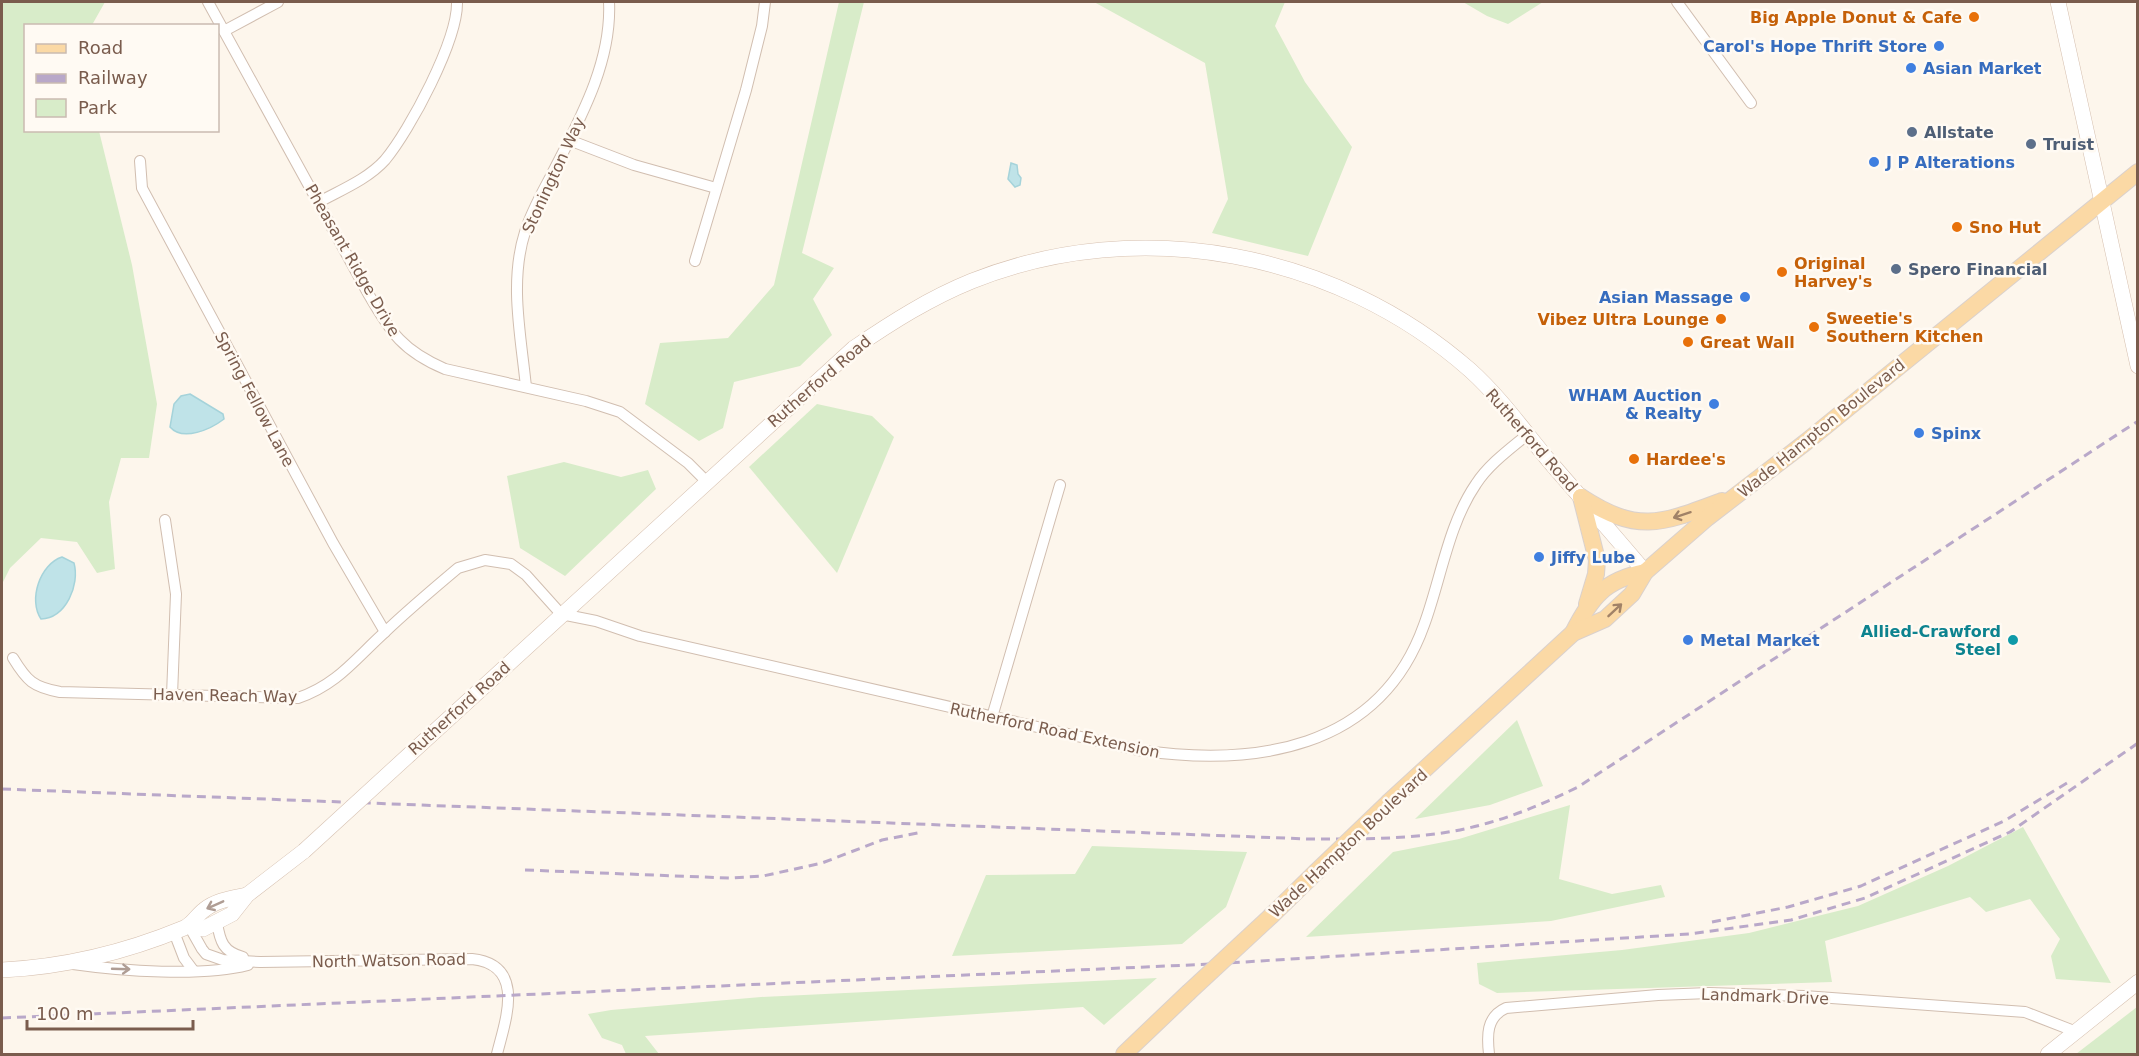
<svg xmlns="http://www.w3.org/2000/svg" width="2139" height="1056" viewBox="0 0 2139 1056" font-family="'DejaVu Sans',sans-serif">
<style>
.green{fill:#d8ecc9}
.water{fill:#bfe3e8;stroke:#a5d3da;stroke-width:1.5}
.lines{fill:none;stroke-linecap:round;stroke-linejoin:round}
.street-casing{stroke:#d1beb0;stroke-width:12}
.secondary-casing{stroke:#d6c0b0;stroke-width:16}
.primary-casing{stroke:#dad1cd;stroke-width:18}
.street{stroke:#fff;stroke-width:10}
.secondary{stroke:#fff;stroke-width:15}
.primary{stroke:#fbd9a5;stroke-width:16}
.rail{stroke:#b9a8c9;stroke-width:3;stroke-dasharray:9 6;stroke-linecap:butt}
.secondary-bridge-casing{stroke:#d6c0b0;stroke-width:16;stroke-linecap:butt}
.primary-bridge-casing{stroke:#dad1cd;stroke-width:18;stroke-linecap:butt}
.secondary-bridge{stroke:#fff;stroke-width:15}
.primary-bridge{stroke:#fbd9a5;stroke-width:16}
.oneway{stroke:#a18267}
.oneway2{stroke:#af9d94}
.food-dot{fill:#e8710a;stroke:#fffaf3;stroke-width:2}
.shop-dot{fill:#3f7fe0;stroke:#fffaf3;stroke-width:2}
.service-dot{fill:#5c6f8a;stroke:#fffaf3;stroke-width:2}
.culture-dot{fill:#0f9aa8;stroke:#fffaf3;stroke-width:2}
.labels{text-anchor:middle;stroke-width:5;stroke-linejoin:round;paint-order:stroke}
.food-label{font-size:16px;font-weight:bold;fill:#c56008;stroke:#fffaf3;text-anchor:start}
.shop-label{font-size:16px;font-weight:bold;fill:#366cbe;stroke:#fffaf3;text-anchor:start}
.service-label{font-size:16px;font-weight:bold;fill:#4e5e75;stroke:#fffaf3;text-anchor:start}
.street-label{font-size:16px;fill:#7a5c4d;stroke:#fffaf3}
.culture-label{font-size:16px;font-weight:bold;fill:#0d838f;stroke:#fffaf3;text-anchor:end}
</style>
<rect width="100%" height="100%" fill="#fdf6ec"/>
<g class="green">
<polygon points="2,2 105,2 92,25 26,26 26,130 99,131 132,265 157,404 149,458 121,458 109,502 115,569 97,573 77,542 41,538 10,568 2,584"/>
<polygon points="839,2 864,2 802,253 834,268 813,299 832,335 800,366 734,382 723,428 699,441 645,404 660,343 728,338 774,285"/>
<polygon points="1094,2 1285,2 1275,26 1305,82 1352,147 1308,256 1212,233 1228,199 1205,63"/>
<polygon points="1463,2 1543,2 1508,24 1487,16"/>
<polygon points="817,404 872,416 894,437 837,573 749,467"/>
<polygon points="564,462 621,477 648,470 656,489 565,576 520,548 507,476"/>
<polygon points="1517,720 1543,786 1490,805 1415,819"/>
<polygon points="1570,805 1559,879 1612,894 1661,885 1665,897 1551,921 1306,937 1393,852 1459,839"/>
<polygon points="2023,827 2111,983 2056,979 2051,956 2060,939 2030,899 1986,912 1970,897 1825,941 1832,982 1497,993 1479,984 1477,963 1622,950 1749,933 1858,906 1948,866"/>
<polygon points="1092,846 1247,852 1226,907 1182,944 952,956 986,875 1075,874"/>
<polygon points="1157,978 1104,1025 1083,1007 645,1036 659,1054 626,1054 622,1045 602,1038 588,1014 611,1010 761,997"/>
<polygon points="2137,1007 2137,1054 2076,1054"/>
</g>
<g class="water">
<polygon points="1011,163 1017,165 1018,174 1021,178 1020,185 1015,187 1008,179"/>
<path d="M190 394 223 414 224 419C211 429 183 442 170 427L174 404 181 396Z"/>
<path d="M62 557 74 563C80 585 66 618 41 619 28 600 40 564 62 557Z"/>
</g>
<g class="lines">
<g class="street-casing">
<g id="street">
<path d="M208 2 369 295C391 333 403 351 445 369L586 401 620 412 688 463 707 482"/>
<polyline points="1677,2 1751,103"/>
<polyline points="224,31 278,2"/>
<polyline points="569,140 634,165 716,188"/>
<polyline points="140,161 142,188 333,543 385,632"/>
<path d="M319 202C341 190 368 179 385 160 410 130 458 40 457 2"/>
<polyline points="695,261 746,90 762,26 765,2"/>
<path d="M526 387C521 336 509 282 525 232 531 212 542 193 552 174 579 121 612 63 609 2"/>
<polyline points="165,520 176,594 172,695"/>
<path d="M13 658C27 681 33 687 60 692L298 698C337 685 356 658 385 632 408 610 433 589 458 568L485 560 511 564 526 575 561 614 596 621 640 636 1138 750C1253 767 1379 751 1424 625 1441 579 1448 525 1476 484 1489 464 1510 449 1528 434"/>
<polyline points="992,717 1060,485"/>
<path d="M217 923C220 941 223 952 243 957"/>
<path d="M189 926 202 949 206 954 223 960 260 962 472 959C527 965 505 1021 497 1054"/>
<polyline points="174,932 184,958 193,970"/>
<path d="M73 964C122 971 202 977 248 965"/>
<path d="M1489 1054C1487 1036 1486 1017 1506 1008L1658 995 1709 993 1804 996 2025 1012 2074 1031"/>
</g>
</g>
<g class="secondary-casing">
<g id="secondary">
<polyline points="2058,2 2138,366"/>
<path d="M410 754 854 348C892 322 930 298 972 281 1140 214 1336 252 1470 370 1501 398 1524 431 1550 462 1582 499 1614 535 1645 572"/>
<polyline points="189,926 203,929 232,914 247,895 304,851"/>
<path d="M2 970C64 967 126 952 184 928 193 924 197 915 204 910 216 900 233 898 247 895"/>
<polyline points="2048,1054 2138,982"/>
</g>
</g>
<g class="primary-casing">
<g id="primary">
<path d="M1581 497C1638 534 1661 524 1722 501"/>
<polyline points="1581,497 1597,560 1596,574 1587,604"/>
<path d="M1573 633C1591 597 1605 580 1645 572"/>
<polyline points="1389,802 1573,633 1605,619 1632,594 1645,572 1707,518 1806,442 2138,172"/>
<polyline points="1271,916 1316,872"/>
<polyline points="1124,1054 1188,993"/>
</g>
</g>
<use href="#street" class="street"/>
<use href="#secondary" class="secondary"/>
<use href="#primary" class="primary"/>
<g class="rail">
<path d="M2 789 1309 839C1369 839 1430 840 1488 823 1520 814 1549 801 1578 787L2138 421"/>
<polyline points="525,870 729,878 763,876 822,863 882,840 923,832"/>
<polyline points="1712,922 1788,907 1861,886 2004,821 2072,780"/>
<polyline points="2,1018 1212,964 1689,934 1791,920 1865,898 2010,832 2138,743"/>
</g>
<g class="secondary-bridge-casing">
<polyline id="secondary-bridge" points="304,851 410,754"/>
</g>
<g class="primary-bridge-casing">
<g id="primary-bridge">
<polyline points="1316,872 1389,802"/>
<polyline points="1188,993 1271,916"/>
</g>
</g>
<use href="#secondary-bridge" class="secondary-bridge"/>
<use href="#primary-bridge" class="primary-bridge"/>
</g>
<defs><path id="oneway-shaft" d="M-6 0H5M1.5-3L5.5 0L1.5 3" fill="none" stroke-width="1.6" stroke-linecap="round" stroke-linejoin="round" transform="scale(1.5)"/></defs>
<g class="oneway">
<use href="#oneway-shaft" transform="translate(1682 515) rotate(162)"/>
<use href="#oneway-shaft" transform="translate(1615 610) rotate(-43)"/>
</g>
<g class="oneway2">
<use href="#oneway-shaft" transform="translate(215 905) rotate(156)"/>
<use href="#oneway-shaft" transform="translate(121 969) rotate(2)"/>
</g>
<g class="food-dot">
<circle cx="1974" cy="17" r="6"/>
<circle cx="1957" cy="227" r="6"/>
<circle cx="1782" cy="272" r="6"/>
<circle cx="1721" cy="319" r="6"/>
<circle cx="1814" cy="327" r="6"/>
<circle cx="1688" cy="342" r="6"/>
<circle cx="1634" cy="459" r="6"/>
</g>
<g class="shop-dot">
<circle cx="1939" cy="46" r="6"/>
<circle cx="1911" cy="68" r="6"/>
<circle cx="1874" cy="162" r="6"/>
<circle cx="1745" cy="297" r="6"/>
<circle cx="1714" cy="404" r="6"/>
<circle cx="1919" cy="433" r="6"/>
<circle cx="1539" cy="557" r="6"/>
<circle cx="1688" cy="640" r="6"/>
</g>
<g class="service-dot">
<circle cx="1912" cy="132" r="6"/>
<circle cx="2031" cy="144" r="6"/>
<circle cx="1896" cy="269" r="6"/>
</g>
<circle class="culture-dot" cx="2013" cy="640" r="6"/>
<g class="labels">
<g class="food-label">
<text x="1962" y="23" text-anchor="end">Big Apple Donut &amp; Cafe</text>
<text x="1969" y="233">Sno Hut</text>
<text x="1794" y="269">Original<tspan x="1794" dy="18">Harvey's</tspan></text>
<text x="1826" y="324">Sweetie's<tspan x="1826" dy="18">Southern Kitchen</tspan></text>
<text x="1709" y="325" text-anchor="end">Vibez Ultra Lounge</text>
<text x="1700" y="348">Great Wall</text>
<text x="1646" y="465">Hardee's</text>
</g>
<g class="shop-label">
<text x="1927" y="52" text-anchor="end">Carol's Hope Thrift Store</text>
<text x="1923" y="74">Asian Market</text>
<text x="1886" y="168">J P Alterations</text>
<text x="1733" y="303" text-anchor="end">Asian Massage</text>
<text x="1702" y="401" text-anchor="end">WHAM Auction<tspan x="1702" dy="18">&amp; Realty</tspan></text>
<text x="1931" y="439">Spinx</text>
<text x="1551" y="563">Jiffy Lube</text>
<text x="1700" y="646">Metal Market</text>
</g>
<g class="service-label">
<text x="1924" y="138">Allstate</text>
<text x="2043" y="150">Truist</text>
<text x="1908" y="275">Spero Financial</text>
</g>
<g class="street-label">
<text transform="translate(553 175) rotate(-65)" y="6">Stonington Way</text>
<text transform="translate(353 260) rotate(60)" y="6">Pheasant Ridge Drive</text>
<text transform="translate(819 381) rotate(-41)" y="6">Rutherford Road</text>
<text transform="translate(255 399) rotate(62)" y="6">Spring Fellow Lane</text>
<text transform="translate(1821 428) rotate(-39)" y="6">Wade Hampton Boulevard</text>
<text transform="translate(1532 440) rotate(49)" y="6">Rutherford Road</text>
<text transform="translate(225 695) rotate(1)" y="6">Haven Reach Way</text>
<text transform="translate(459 708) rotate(-42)" y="6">Rutherford Road</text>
<text transform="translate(1055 730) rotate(12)" y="6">Rutherford Road Extension</text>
<text transform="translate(1348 843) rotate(-43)" y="6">Wade Hampton Boulevard</text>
<text transform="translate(389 960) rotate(-1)" y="6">North Watson Road</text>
<text transform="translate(1765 996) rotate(2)" y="6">Landmark Drive</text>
</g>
<g class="culture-label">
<text x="2001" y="637">Allied-Crawford<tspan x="2001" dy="18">Steel</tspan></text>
</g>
</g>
<rect width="2139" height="1056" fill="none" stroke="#7a5c4d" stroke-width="6"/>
<rect x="24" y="24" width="195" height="108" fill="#fffaf3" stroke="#cabbb1" stroke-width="1.5"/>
<rect x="36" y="44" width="30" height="9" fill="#fbd9a5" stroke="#cabbb1" stroke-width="1.5"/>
<text x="78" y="54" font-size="18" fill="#7a5c4d">Road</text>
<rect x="36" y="74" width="30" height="9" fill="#b9a8c9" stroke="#cabbb1" stroke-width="1.5"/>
<text x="78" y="84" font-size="18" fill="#7a5c4d">Railway</text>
<rect x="36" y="99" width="30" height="18" fill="#d8ecc9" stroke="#cabbb1" stroke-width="1.5"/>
<text x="78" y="114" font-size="18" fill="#7a5c4d">Park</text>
<path d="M27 1020v9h166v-9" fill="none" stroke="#7a5c4d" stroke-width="3"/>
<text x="36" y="1020" font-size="18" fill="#7a5c4d" stroke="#fffaf3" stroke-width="4.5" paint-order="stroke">100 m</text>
</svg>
